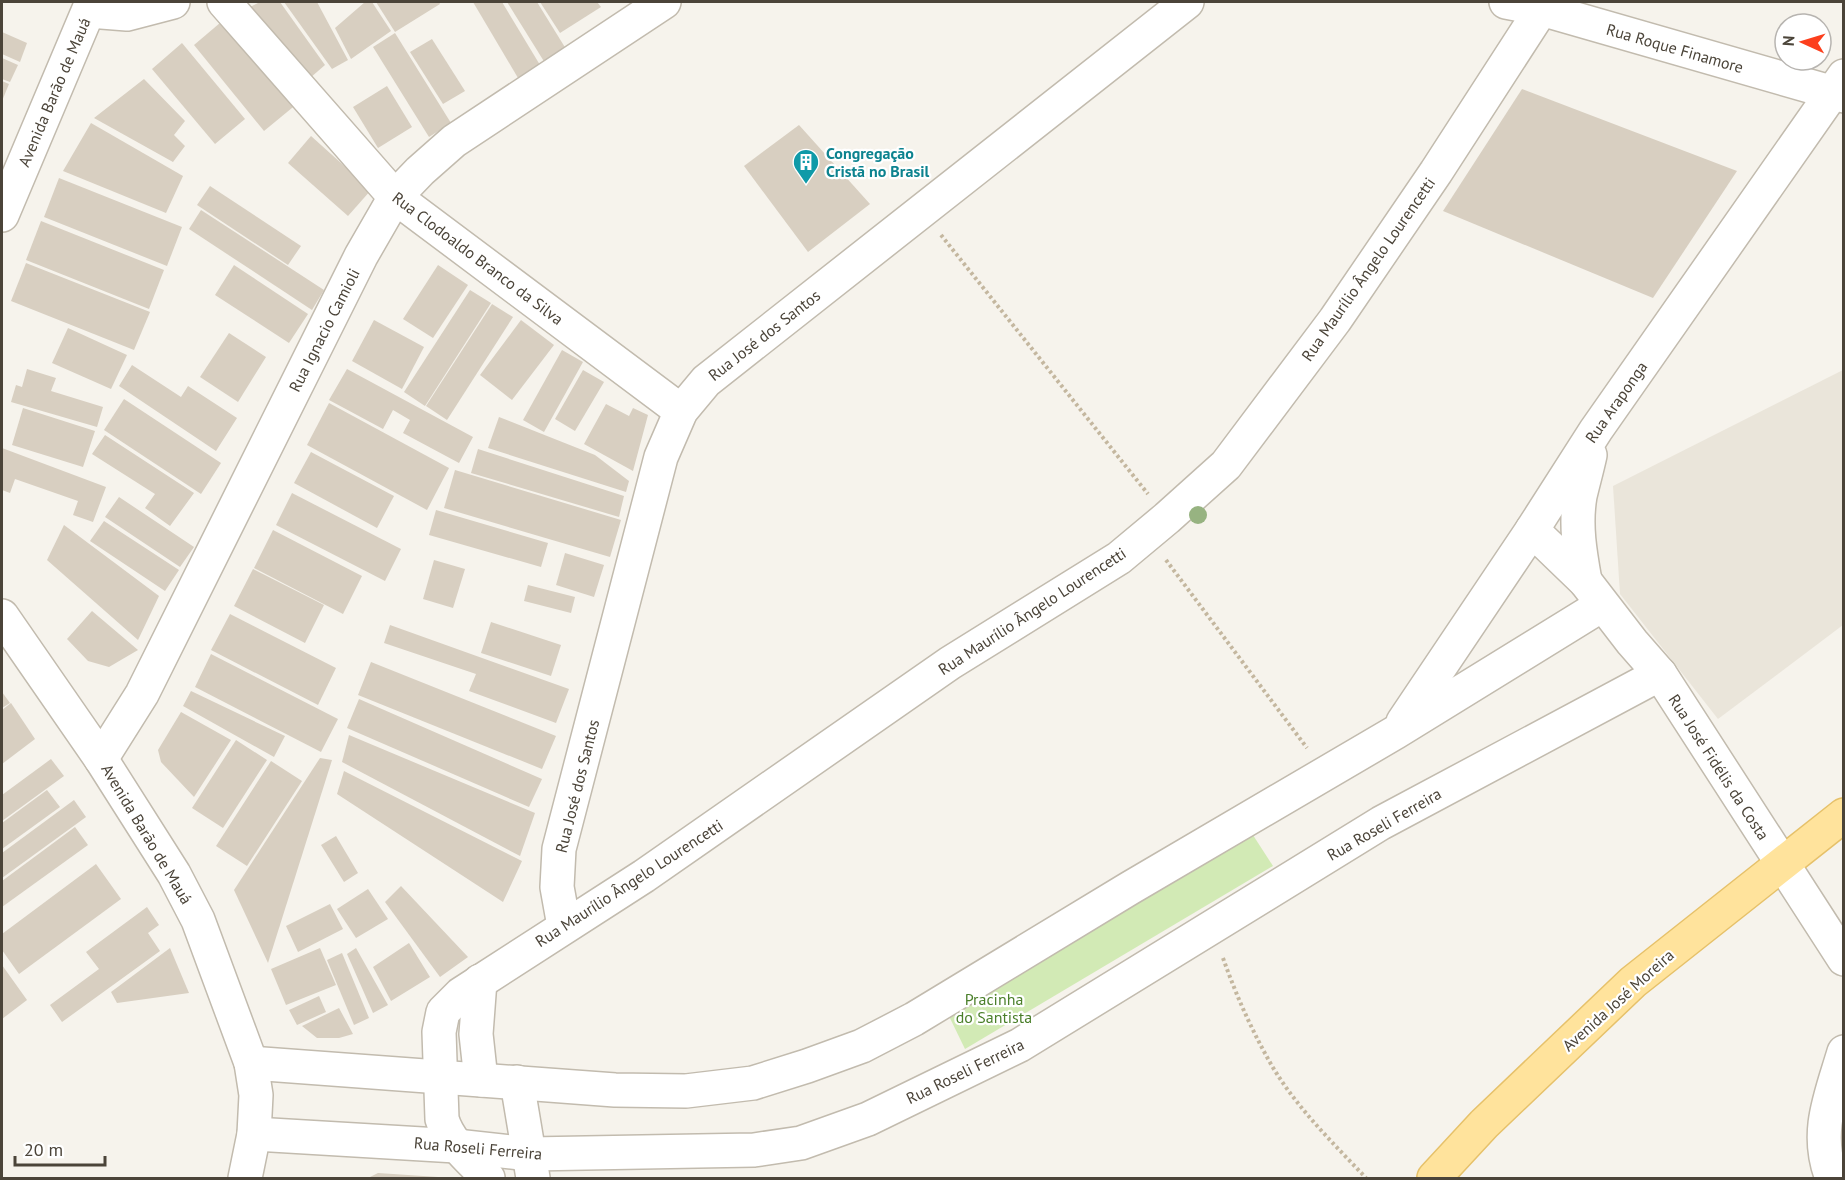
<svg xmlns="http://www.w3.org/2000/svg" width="1845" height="1180" viewBox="0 0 1845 1180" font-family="'PT Sans',sans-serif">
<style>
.residential{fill:#eae5da}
.green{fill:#d2eab5}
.building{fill:#d8cfc1}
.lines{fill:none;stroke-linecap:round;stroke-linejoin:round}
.minor-casing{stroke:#c2bbae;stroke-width:36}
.major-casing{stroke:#e6c16a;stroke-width:36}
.path{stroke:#c4b79f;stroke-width:4;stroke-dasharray:3 3;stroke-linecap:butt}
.minor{stroke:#fff;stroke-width:33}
.major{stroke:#ffe39c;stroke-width:33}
.tree{fill:#97b381}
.labels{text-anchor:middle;stroke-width:4.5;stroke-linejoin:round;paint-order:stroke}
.street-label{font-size:16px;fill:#4b4439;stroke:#fff}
.culture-label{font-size:16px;font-weight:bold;fill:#0d838f;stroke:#fff;text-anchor:start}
.park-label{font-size:16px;fill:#4a7f2a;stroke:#fff}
</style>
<rect width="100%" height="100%" fill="#f6f3ec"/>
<polygon class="residential" points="1843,370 1843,625 1718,719 1620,594 1613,486"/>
<polygon class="green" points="1251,832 1273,866 965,1049 947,1012"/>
<g class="building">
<polygon points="260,2 280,2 325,65 310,78 250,7"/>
<polygon points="284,2 317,2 348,60 332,69"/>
<polygon points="365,2 372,2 391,31 351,59 335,28"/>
<polygon points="376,2 439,2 440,4 395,32"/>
<polygon points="473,2 502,2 540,65 518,78"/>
<polygon points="507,2 537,2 566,49 545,63"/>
<polygon points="540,2 597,2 601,7 560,33"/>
<polygon points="227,17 298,103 264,131 194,45"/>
<polygon points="2,32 27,43 20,62 2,54"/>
<polygon points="395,33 451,123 429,137 373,47"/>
<polygon points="432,39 465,91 443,104 410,52"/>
<polygon points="182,43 245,119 215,144 152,69"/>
<polygon points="2,58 18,65 10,82 2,79"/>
<polygon points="144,79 185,121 174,135 185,146 173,162 94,118"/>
<polygon points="2,81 9,84 2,101"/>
<polygon points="387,86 412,127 378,148 353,107"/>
<polygon points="1522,89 1737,171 1653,298 1443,211"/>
<polygon points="91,123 183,176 166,213 63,171"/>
<polygon points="799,125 870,204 808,252 744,166"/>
<polygon points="311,136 371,190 348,216 288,163"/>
<polygon points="59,178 182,227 167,266 44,217"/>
<polygon points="210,186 301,246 288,265 197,205"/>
<polygon points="201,210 324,290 312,310 189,229"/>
<polygon points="41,221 164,270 149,309 26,260"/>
<polygon points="26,263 150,312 134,350 11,301"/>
<polygon points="234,265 308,314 289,343 215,295"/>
<polygon points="438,265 468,285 433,338 403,319"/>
<polygon points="470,290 491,303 425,406 404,392"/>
<polygon points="492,304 513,317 447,420 426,406"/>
<polygon points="374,320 424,347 402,389 352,361"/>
<polygon points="521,320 554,345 512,400 480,375"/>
<polygon points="68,328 127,355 111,389 52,363"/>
<polygon points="229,333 266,357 238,402 200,377"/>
<polygon points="562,350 583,362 544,432 523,420"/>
<polygon points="132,365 181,397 188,386 237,418 216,451 119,386"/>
<polygon points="27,369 56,378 51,391 103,407 97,427 11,402 16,385 22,387"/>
<polygon points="347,369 473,437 459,463 403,433 410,420 393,410 383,429 329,400"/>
<polygon points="583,370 604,382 575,431 555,419"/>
<polygon points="124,399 221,463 201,494 104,430"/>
<polygon points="329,403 449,468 427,510 307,445"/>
<polygon points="606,404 629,416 633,408 648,415 633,471 584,444"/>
<polygon points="23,408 95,431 83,467 12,445"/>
<polygon points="499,417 595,455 629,481 626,492 488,448"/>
<polygon points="105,435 194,493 170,526 145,508 155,494 92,454"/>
<polygon points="2,448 106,487 93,522 73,515 78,501 15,479 10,493 2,490"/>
<polygon points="478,449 624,496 619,517 471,473"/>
<polygon points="311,452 394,496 377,528 294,483"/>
<polygon points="455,470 621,520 610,557 444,508"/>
<polygon points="292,493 401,549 385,581 276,525"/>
<polygon points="119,497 194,547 180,567 105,517"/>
<polygon points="436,510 548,543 541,567 429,535"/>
<polygon points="104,521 179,570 165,591 90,541"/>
<polygon points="64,525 159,596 138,640 47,560"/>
<polygon points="273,530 362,576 343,614 254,568"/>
<polygon points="565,553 604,565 594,597 556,585"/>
<polygon points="434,560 465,569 453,608 423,599"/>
<polygon points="253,569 324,605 305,643 234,606"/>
<polygon points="528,585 575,597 571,613 524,601"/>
<polygon points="92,611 138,650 109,667 88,661 67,639"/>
<polygon points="230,614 336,668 318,705 211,650"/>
<polygon points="491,622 561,645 551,676 481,653"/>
<polygon points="390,625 569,689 556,723 469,691 476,674 384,643"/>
<polygon points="211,654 338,719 321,752 195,687"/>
<polygon points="371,662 556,736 542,769 358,695"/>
<polygon points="191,691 285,736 274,757 183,706"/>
<polygon points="2,692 10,703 2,708"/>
<polygon points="359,699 542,779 529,807 347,728"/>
<polygon points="11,703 35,739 2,764 2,710"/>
<polygon points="181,712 231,740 194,797 161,762 158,750"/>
<polygon points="349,735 535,813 520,856 342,762"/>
<polygon points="236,740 267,760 223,828 192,808"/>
<polygon points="320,758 332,760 268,963 234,890"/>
<polygon points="51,759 64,776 2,821 2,795"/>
<polygon points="271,761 302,781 247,866 216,846"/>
<polygon points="344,771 522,861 503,902 337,794"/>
<polygon points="47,790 60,807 2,849 2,823"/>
<polygon points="74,800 86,817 2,878 2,853"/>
<polygon points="75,827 88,845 2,907 2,881"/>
<polygon points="336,836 358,873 344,882 321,845"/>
<polygon points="96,864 121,899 19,974 2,950 2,934"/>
<polygon points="401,886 468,957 440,977 385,902"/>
<polygon points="368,889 388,919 356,938 337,909"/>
<polygon points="330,904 343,929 298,952 286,926"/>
<polygon points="147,907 159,925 148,933 160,951 62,1022 50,1005 99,969 86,952"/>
<polygon points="409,943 430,977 391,1001 373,967"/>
<polygon points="170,948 189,993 117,1003 111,992"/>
<polygon points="320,948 336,985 286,1005 271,969"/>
<polygon points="356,948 388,1005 373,1013 347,954"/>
<polygon points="342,953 369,1018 354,1025 327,960"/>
<polygon points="2,965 27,1000 2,1019"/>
<polygon points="319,996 326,1012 297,1025 289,1010"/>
<polygon points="339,1008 353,1034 339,1038 317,1038 302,1026"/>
<polygon points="378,1173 438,1177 438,1178 368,1178"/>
</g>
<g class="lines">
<g class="minor-casing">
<g id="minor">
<polyline points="224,2 395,197 681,411"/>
<polyline points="1506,2 1541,9 1844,96"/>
<polyline points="89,11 127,14 173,2"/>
<polyline points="2,215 92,2"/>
<polyline points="1532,530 1585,581 1632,642 1660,674 1844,959"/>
<path d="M1585 581C1580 553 1575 525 1580 496 1583 483 1587 469 1590 455"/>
<polyline points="2,616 101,759 174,874 198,920 251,1063 256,1095 254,1134 245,1178"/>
<polyline points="1403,722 1532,530 1596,430 1844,76"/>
<polyline points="101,759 142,694 361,256 395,197 420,171 454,141 664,2"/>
<polyline points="564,926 557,887 559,849 661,457 681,411 706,381 1187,2"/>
<polyline points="480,981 476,1034 481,1080"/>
<polyline points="251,1063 615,1090 686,1091 753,1083 807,1066 862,1046 914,1019 1130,888 1396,732 1602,605"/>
<polyline points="517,1082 533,1178"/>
<polyline points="254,1134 456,1146 530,1154 754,1150 801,1143 868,1119 1020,1045 1381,823 1660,674"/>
<path d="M488 1178C471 1160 449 1143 442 1119L439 1032 443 1012 461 994 644 876 950 663 1119 558 1167 518 1226 465 1335 320 1436 172 1546 2"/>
<path d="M1832 1178C1814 1133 1831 1096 1844 1052"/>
</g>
</g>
<g class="major-casing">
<polyline id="major" points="1434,1178 1484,1124 1633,982 1844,815"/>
</g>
<g class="path">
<polyline points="941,235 1148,494"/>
<polyline points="1166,560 1307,748"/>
<path d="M1223 958C1236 995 1252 1031 1272 1066 1297 1108 1333 1143 1366 1178"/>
</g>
<use href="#minor" class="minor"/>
<use href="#major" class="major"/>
</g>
<circle class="tree" cx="1198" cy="515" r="9"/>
<defs>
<g id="building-pin" transform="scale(1.35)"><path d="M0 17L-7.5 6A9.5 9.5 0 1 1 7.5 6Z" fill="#0f9aa8" stroke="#fff"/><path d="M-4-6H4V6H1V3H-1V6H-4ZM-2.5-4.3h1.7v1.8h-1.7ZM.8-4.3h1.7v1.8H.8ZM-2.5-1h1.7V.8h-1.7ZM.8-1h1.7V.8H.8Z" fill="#fff"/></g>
</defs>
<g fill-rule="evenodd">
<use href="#building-pin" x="806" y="162"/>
</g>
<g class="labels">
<g class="street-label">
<text transform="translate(1675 48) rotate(16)" y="6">Rua Roque Finamore</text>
<text transform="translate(54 92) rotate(-67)" y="6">Avenida Barão de Mauá</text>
<text transform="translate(478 258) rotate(37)" y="6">Rua Clodoaldo Branco da Silva</text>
<text transform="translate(1368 269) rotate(-55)" y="6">Rua Maurílio Ângelo Lourencetti</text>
<text transform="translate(324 330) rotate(-63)" y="6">Rua Ignacio Camioli</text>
<text transform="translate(764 335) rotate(-38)" y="6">Rua José dos Santos</text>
<text transform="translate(1616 402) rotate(-55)" y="6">Rua Araponga</text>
<text transform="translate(1032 611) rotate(-33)" y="6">Rua Maurílio Ângelo Lourencetti</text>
<text transform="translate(1719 767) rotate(57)" y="6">Rua José Fidélis da Costa</text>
<text transform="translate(577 786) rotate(-76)" y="6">Rua José dos Santos</text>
<text transform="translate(1384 824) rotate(-30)" y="6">Rua Roseli Ferreira</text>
<text transform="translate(147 834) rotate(59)" y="6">Avenida Barão de Mauá</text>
<text transform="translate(629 883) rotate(-33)" y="6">Rua Maurílio Ângelo Lourencetti</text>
<text transform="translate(1618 1000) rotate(-42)" y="6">Avenida José Moreira</text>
<text transform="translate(965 1071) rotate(-26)" y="6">Rua Roseli Ferreira</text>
<text transform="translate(478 1148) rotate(5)" y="6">Rua Roseli Ferreira</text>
</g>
<g class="culture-label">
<text x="826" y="159">Congregação<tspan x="826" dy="18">Cristã no Brasil</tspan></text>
</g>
<g class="park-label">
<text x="994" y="1005">Pracinha<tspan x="994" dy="18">do Santista</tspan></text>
</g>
</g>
<rect width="1845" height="1180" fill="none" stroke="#4b4439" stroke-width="6"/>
<g transform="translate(1803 42) rotate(274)"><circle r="28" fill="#ffffff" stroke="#b7b4b0" stroke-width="1.5"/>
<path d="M0-4.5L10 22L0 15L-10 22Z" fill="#fc3f1d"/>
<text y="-9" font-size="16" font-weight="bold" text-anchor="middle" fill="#4b4439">N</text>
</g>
<path d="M15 1156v9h90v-9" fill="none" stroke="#4b4439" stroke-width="3"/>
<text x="24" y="1156" font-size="18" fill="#4b4439" stroke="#ffffff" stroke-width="4.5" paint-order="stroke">20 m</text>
</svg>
